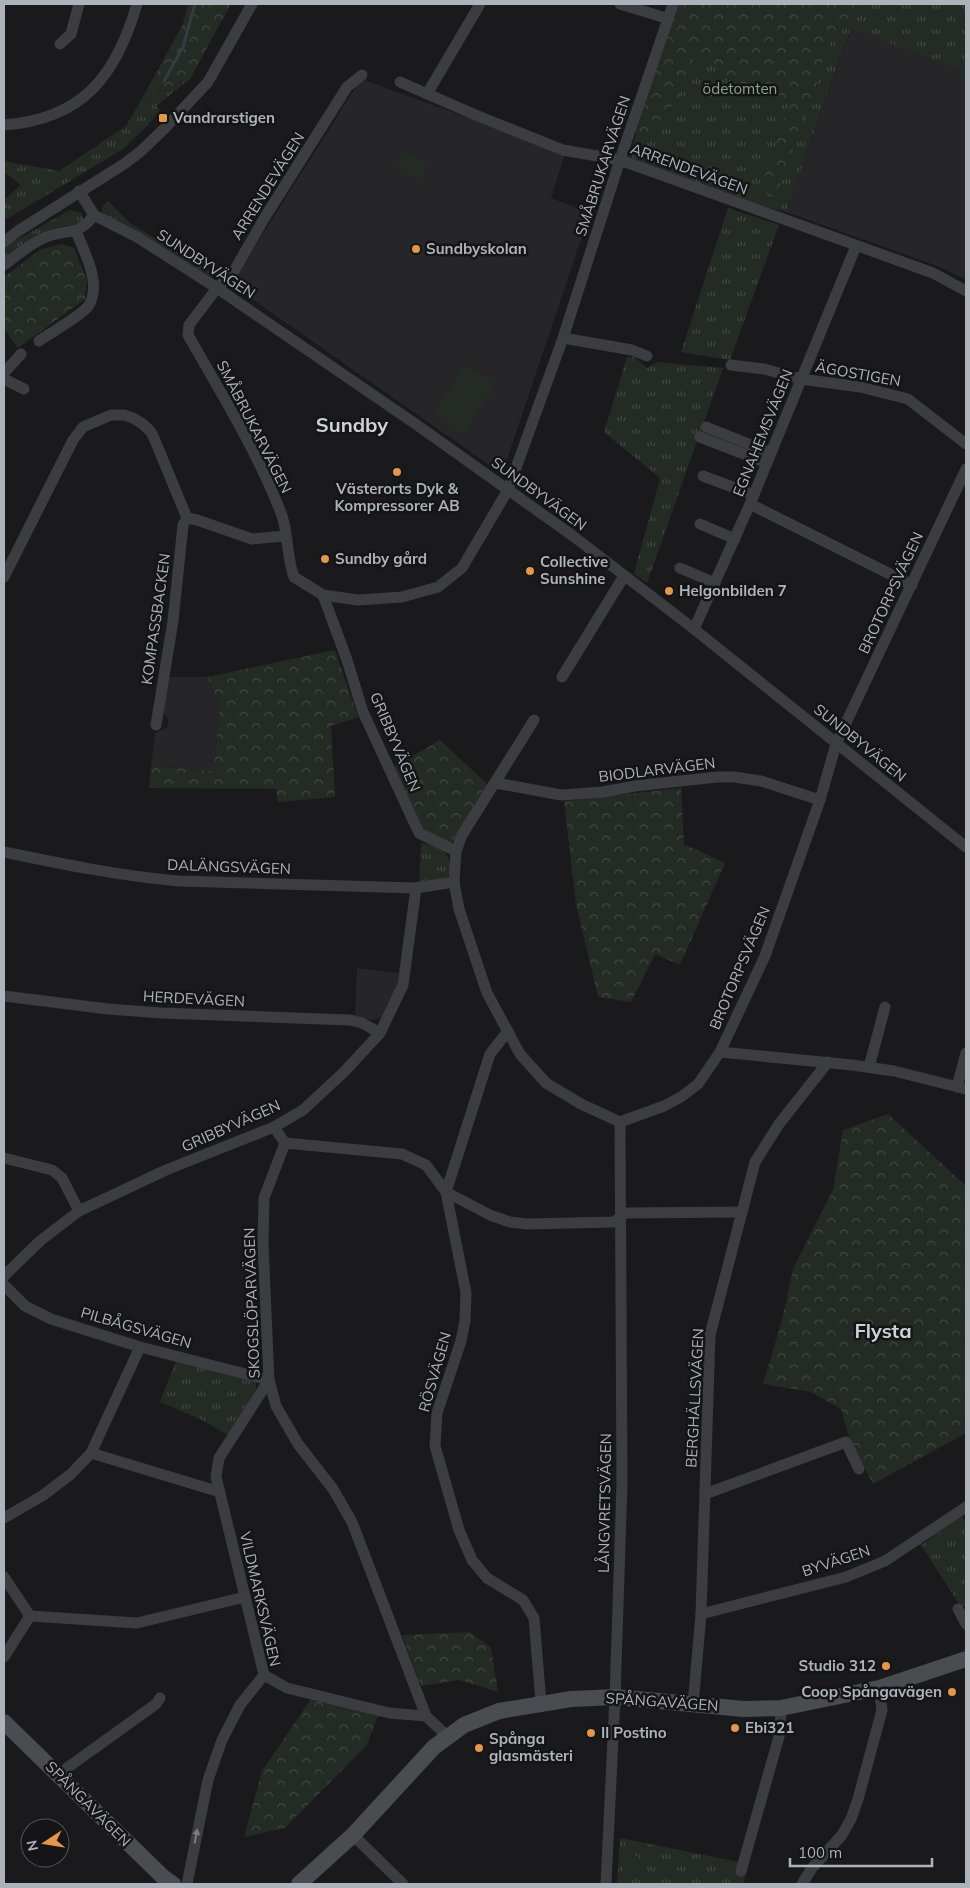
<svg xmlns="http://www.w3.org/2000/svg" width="970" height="1888" viewBox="0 0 970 1888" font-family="Mulish,sans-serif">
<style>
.built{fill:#262628}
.grass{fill:url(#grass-tufts)}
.forest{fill:url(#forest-crowns)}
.pitch{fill:#242b24}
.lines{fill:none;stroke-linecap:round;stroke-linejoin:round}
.stream{stroke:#333d41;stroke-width:3}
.street{stroke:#3b3d40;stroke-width:11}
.secondary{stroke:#494c50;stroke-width:16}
.oneway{fill:#7a7e83}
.poi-dot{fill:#e1974c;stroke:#151517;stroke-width:2}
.labels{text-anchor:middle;stroke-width:5;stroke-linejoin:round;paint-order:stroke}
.park-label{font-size:15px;fill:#89a386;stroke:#151517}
.poi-label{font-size:15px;font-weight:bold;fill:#adb3ba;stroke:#151517;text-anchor:start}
.street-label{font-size:15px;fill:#adb3ba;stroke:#151517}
.district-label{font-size:20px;font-weight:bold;fill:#ced1d6;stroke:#151517}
</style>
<defs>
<pattern id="grass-tufts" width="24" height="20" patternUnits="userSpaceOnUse" patternTransform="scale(1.25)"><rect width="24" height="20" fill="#242b24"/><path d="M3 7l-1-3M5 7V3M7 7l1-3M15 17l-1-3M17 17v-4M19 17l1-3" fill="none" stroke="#414742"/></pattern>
<pattern id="forest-crowns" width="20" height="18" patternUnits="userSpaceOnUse" patternTransform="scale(1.25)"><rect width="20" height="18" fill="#242b24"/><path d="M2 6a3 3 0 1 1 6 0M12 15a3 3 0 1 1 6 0" fill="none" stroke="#414742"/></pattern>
</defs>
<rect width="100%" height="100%" fill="#1a1a1c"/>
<g class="built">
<polygon points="852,27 966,72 966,280 940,267 786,212"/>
<polygon points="361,79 565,153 551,198 590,213 502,474 231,284"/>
<polygon points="166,677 207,677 220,705 214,771 151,766 155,733 168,727 168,719 161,709"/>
<polygon points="357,968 399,973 396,990 383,1017 372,1020 355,1017"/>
</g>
<g class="grass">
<polygon points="679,4 966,4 966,72 851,28 786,212 704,191 627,162"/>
<polygon points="190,79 156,106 160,110 148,125 123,149 7,219 4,215 4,200 21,185 4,172 4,161 59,171 126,126 141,100"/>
<polygon points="108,201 130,223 214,274 212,278 134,229 105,215 102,211 103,205"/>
<polygon points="728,208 779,225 730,360 681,352"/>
<path d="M70 210 82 213 83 221C74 226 65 225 56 228 36 233 20 246 4 258V247Z"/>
<polygon points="627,357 634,357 647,368 657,362 723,368 647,583 634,574 660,478 604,432"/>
<path d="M421 843C435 845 450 850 450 866 450 870 451 874 447 877 440 882 427 882 419 882Z"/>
<polygon points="176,1360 256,1382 256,1389 228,1435 200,1419 160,1402"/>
<polygon points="962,1516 966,1522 966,1605 961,1607 921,1545"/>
<polygon points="620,1838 739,1862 749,1863 743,1884 617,1884"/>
</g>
<g class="forest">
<polygon points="188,4 231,4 190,79 141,100 183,24"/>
<polygon points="679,4 860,4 858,9 842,25 832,40 820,68 816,88 776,196 760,190 791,100 729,79 710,60 694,58 679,96 660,123 639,139 635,130"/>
<polygon points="62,244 74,248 87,281 85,299 18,348 4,329 4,277 41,249"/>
<polygon points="335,650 358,717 331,726 335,797 278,802 276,789 149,788 151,766 214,771 220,705 207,677"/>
<polygon points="440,740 487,784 451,844 424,830 392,768"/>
<polygon points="681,788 684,844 725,863 680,965 655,954 631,1002 598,997 576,904 564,801"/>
<polygon points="888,1114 966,1186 966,1433 873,1484 849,1437 841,1409 811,1392 763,1384 782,1320 793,1269 833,1190 843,1130"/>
<polygon points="470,1632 491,1648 498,1692 459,1680 421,1686 402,1635"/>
<polygon points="311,1699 379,1713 367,1745 285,1828 244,1837 262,1771"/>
</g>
<g class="pitch">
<polygon points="405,151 428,166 418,180 396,165"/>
<polygon points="466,365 496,385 463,433 434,413"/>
<polygon points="626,1854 639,1856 635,1880 622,1877"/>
</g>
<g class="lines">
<polyline class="stream" points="164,81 183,47 195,4"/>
<g class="street">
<polyline points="620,4 669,19"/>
<polyline points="60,44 71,34 79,4"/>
<path d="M362 75 347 87 265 217 234 271 217 288 189 325 188 335C221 393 257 451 281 513 289 533 286 556 294 577L323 595 358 600 402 597 438 587 462 568 508 490 563 338 620 160 673 4"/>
<polyline points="400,82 478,116 563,150 620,160 933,273 966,291"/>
<polyline points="427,94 480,4"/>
<path d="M4 125C83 119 116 76 137 4"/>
<polyline points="79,191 94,215 137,237 217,288 417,425 573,536 694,629 966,847"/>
<polyline points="4,242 18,231 124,164 140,152 166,127 208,82 252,4"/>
<path d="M4 265C17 255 31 243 46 237 68 228 78 237 94 215"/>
<polyline points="563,338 632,350 647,356"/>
<path d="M39 341C49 334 84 314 89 305 102 283 84 252 76 231"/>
<polyline points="731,365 764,369 801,379 860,387 908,399 966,444"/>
<polyline points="4,373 21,354"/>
<polyline points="4,379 24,389"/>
<polyline points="706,427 771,453"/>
<polyline points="700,437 767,463"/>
<polyline points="703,476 754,495"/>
<polyline points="750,504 912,585"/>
<polyline points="700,524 735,539"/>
<polyline points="680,568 715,583"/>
<polyline points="4,577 73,440 83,427 111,415 124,415 133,418 143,424 151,432 154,438 187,518 197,520 252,539 286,536"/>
<polyline points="323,595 347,660 363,712 419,833 456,851"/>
<polyline points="694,629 750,504 856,246"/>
<polyline points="562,677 624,576"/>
<polyline points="534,720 462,835 456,851 454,882 459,909 487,993 520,1054 546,1083 581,1104 620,1122 664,1106 681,1097 698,1084 720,1052 765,956 820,800 836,744 966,469"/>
<polyline points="156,725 173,621 183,525 187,518"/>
<polyline points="496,783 561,795 603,792 635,786 717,777 734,777 761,781 820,800"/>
<path d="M4 852C62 864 120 876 179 881L416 888 454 882"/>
<polyline points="4,996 108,1009 162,1013 350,1020 362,1023 380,1033"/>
<polyline points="508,1031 490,1054 446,1192 466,1293 465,1321 461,1341 437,1413 435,1446 459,1530 472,1560 487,1578 523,1600 534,1618 541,1703"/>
<polyline points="720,1052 852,1065 894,1071 966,1089"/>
<polyline points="869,1067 885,1007"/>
<polyline points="957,1087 966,1053"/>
<polyline points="274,1127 285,1143 264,1198 263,1244 269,1380 276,1406 298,1444 333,1489 352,1522 426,1716 448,1737"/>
<polyline points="285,1143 402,1154 426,1165 446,1192 490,1215 510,1222 527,1224 614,1222 625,1213 742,1212"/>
<polyline points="4,1158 52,1170 62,1178 79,1211"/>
<polyline points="4,1276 40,1241 79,1211 166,1170 274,1127 303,1110 344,1072 380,1033 403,985 416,888"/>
<polyline points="4,1285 25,1306 51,1319 140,1347 269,1380 219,1458 216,1477 264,1675"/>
<polyline points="91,1453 220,1492"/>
<polyline points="705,1494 846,1442 859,1469"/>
<polyline points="4,1518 42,1496 71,1474 91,1453 140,1347"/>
<polyline points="4,1577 30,1616"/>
<polyline points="958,1609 966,1624"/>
<polyline points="701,1614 846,1577 885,1561 966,1507"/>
<polyline points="30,1616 137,1623 245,1597"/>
<polyline points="4,1657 30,1616"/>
<polyline points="264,1675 287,1688 389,1713 426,1716"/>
<polyline points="693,1705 701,1614 710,1335 755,1162 779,1124 828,1062"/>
<polyline points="60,1776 67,1768 156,1704 160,1698"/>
<polyline points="353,1835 403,1884"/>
<polyline points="741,1871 780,1733 781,1708"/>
<polyline points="187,1884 208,1780 222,1740 240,1705 264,1675"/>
<polyline points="606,1884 615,1697 622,1484 620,1122"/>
<polyline points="802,1884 812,1868 842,1835 851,1819 858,1799 882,1710 879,1688"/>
</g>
<g class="secondary">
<polyline points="4,1722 163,1877 173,1884"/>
<polyline points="299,1884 353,1835 434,1747 464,1725 499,1711 571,1699 615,1697 744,1709 781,1708 879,1688 966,1659"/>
</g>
</g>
<defs><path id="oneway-solid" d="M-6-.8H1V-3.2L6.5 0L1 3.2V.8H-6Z" transform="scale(1.25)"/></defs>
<use class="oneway" href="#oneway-solid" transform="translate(196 1836) rotate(-79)"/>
<g class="poi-dot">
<rect x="158" y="113" width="10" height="10" rx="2.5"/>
<circle cx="416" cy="249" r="5"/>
<circle cx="397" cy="472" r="5"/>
<circle cx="325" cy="559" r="5"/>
<circle cx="530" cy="571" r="5"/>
<circle cx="669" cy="591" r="5"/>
<circle cx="886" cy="1666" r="5"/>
<circle cx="952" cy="1692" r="5"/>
<circle cx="735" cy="1728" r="5"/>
<circle cx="591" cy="1733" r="5"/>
<circle cx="479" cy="1748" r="5"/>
</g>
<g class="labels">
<g class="park-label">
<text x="740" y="94">ödetomten</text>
</g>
<g class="poi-label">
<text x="173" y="123">Vandrarstigen</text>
<text x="426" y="254">Sundbyskolan</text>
<text x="397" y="494" text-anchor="middle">Västerorts Dyk &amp;<tspan x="397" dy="17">Kompressorer AB</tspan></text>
<text x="335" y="564">Sundby gård</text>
<text x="540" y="567">Collective<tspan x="540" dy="17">Sunshine</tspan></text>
<text x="679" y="596">Helgonbilden 7</text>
<text x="876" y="1671" text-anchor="end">Studio 312</text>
<text x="942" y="1697" text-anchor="end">Coop Spångavägen</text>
<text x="745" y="1733">Ebi321</text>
<text x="601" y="1738">Il Postino</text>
<text x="489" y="1744">Spånga<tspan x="489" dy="17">glasmästeri</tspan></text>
</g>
<g class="street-label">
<text transform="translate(603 166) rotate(-72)" y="5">SMÅBRUKARVÄGEN</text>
<text transform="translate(689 169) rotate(20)" y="5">ARRENDEVÄGEN</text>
<text transform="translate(268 186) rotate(-58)" y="5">ARRENDEVÄGEN</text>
<text transform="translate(206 264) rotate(33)" y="5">SUNDBYVÄGEN</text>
<text transform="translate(858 374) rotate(10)" y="5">ÄGOSTIGEN</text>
<text transform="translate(254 427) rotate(63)" y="5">SMÅBRUKARVÄGEN</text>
<text transform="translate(763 433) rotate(-68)" y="5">EGNAHEMSVÄGEN</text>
<text transform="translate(539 494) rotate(36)" y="5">SUNDBYVÄGEN</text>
<text transform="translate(891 593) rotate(-65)" y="5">BROTORPSVÄGEN</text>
<text transform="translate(156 619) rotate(-82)" y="5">KOMPASSBACKEN</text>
<text transform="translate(395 742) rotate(67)" y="5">GRIBBYVÄGEN</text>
<text transform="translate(860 743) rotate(39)" y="5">SUNDBYVÄGEN</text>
<text transform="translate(657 770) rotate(-7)" y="5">BIODLARVÄGEN</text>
<text transform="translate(229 867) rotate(2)" y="5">DALÄNGSVÄGEN</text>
<text transform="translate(740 968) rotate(-67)" y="5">BROTORPSVÄGEN</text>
<text transform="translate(194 999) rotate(3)" y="5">HERDEVÄGEN</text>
<text transform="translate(231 1126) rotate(-24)" y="5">GRIBBYVÄGEN</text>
<text transform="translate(252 1303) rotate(-92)" y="5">SKOGSLÖPARVÄGEN</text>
<text transform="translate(136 1328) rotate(16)" y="5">PILBÅGSVÄGEN</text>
<text transform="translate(435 1372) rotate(-74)" y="5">RÖSVÄGEN</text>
<text transform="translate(695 1398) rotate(-87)" y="5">BERGHÄLLSVÄGEN</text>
<text transform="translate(605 1503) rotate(-89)" y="5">LÅNGVRETSVÄGEN</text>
<text transform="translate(836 1561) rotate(-18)" y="5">BYVÄGEN</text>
<text transform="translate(260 1599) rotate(77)" y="5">VILDMARKSVÄGEN</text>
<text transform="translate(662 1702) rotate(4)" y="5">SPÅNGAVÄGEN</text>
<text transform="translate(88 1804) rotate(45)" y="5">SPÅNGAVÄGEN</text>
</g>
<g class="district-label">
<text x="352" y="432">Sundby</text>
<text x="883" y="1338">Flysta</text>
</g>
</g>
<rect width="970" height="1888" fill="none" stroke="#adb3ba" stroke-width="10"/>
<g transform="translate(45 1843) rotate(258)"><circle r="24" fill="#151517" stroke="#525458"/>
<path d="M0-4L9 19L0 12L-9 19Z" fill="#e1974c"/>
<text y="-8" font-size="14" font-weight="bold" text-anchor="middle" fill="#adb3ba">N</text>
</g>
<path d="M790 1858v8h142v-8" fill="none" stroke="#adb3ba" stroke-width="2.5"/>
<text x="798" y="1858" font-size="15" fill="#adb3ba" stroke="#151517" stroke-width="4" paint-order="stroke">100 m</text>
</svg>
